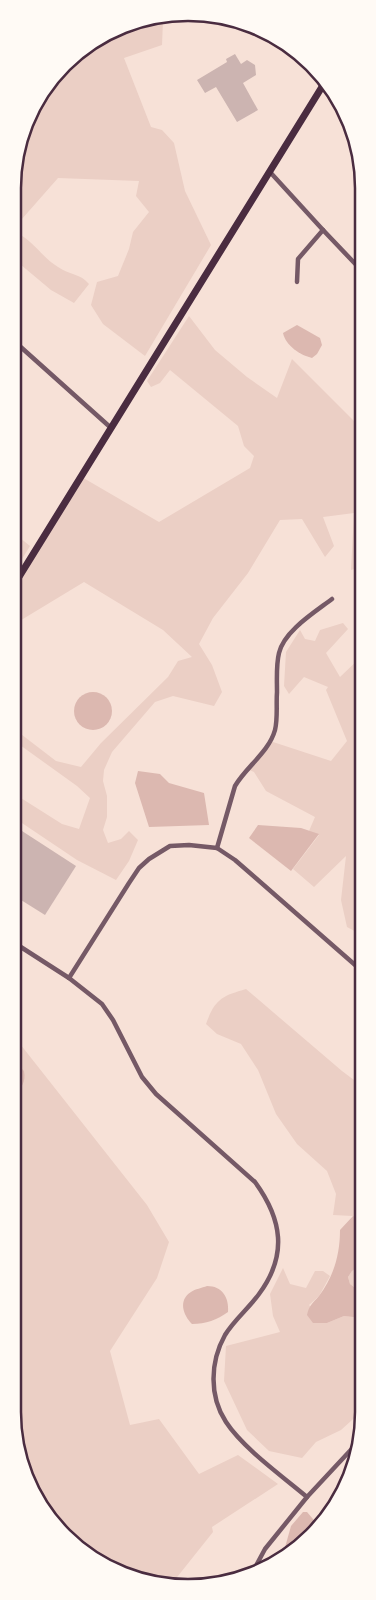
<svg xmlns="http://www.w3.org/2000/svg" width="376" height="1600" viewBox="0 0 376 1600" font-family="'Nunito Sans',sans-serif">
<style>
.green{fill:#ebcfc5}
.water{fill:#dcb8b0}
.building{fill:#ccb4b1}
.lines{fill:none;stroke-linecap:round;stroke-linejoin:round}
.minor{stroke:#755966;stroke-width:4.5}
.primary{stroke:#4a2c40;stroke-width:7}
.rim{fill:none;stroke:#4a2c40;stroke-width:2.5}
</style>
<rect width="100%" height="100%" fill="#f7e1d7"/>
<g class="green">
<polygon points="165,17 163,21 162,45 124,58 151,127 162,130 174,143 185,191 211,245 145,356 103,324 91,305 97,282 118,276 129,249 133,232 149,212 136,196 139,181 58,178 14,228 14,165 36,100 81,49 143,18"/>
<path d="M14 232C33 239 41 257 58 267 69 275 80 273 89 284L74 303 51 290 14 259Z"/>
<polygon points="189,316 215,350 247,377 277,398 292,359 362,429 362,567 351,570 354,513 323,517 334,546 325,557 302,519 280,520 248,573 213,618 199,644 212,665 222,692 214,706 173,696 155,702 112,752 104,770 103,781 107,796 107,817 103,830 108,843 121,839 129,831 138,840 129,861 116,880 77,860 13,817 13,793 62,824 79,829 90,798 77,786 13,740 13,728 56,761 81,767 101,743 168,677 178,661 192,657 163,630 84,582 13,625 14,585 80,476 159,522 250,468 254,456 244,446 238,426 170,370 160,383 151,387 147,381"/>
<polygon points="14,533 30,546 14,572"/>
<polygon points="343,623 348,629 326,653 340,677 362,656 362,935 347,927 341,900 346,856 314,887 293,869 319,835 309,831 315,817 266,791 254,772 247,769 270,741 331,761 347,741 326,690 328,687 304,677 289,694 284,686 286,652 300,630 305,639 315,641 320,630"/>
<path d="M246 989 342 1071 362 1086V1219L353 1216 333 1215 336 1194 327 1171 297 1144 276 1114 258 1070 241 1044 217 1034 206 1024C215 999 222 996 246 989Z"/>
<polygon points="13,1035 147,1205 169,1242 157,1278 110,1351 130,1425 159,1419 199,1474 238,1455 278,1484 212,1527 213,1532 170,1586 110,1569 56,1528 26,1479 13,1412 13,1094 21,1089 19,1066 13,1065"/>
<polygon points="362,1264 362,1293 350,1284 348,1277 352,1271"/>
<polygon points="283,1268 290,1284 306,1288 315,1271 323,1271 330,1276 319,1296 309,1305 327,1323 344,1316 362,1318 362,1411 341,1430 316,1442 302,1458 269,1451 247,1430 224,1381 226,1346 280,1332 273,1316 270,1294"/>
</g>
<g class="water">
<path d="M297 325 320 338 322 345 317 354 312 358C300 355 286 346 283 333Z"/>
<circle cx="93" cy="711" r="19"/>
<polygon points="138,771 160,774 169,783 204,793 209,825 149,827 135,783"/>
<polygon points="258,825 301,828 319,834 291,871 249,838"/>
<path d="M13 1065 19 1066 24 1071C26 1082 22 1088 13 1094Z"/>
<path d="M353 1216 362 1219V1264L352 1271 348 1277 350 1284 362 1293V1318L344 1316 327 1323H313L307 1315C309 1305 313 1303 319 1296 334 1276 340 1254 340 1230Z"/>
<path d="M207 1286C222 1286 229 1297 228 1312 217 1320 206 1324 192 1324 183 1315 178 1300 191 1292 195 1289 202 1288 207 1286Z"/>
<polygon points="303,1512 307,1512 318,1525 295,1551 287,1555 284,1551 291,1526"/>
</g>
<g class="building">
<polygon points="235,54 241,64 247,60 255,65 256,75 243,83 258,110 237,122 216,87 205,93 197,80 227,62 226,59"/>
<polygon points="22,831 76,866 45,915 13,895 13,845"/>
</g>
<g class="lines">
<g class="minor">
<polyline points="270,172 323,230 362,271"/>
<polyline points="297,282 298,259 323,230"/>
<polyline points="14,341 110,427"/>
<path d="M217 848 235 786C246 767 269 752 275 730 278 718 276 704 277 692 277 679 276 665 279 653 284 631 315 612 332 599"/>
<path d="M13 942 69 978 102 1004 113 1020 142 1077 156 1094 255 1182C282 1219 288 1255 259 1294 249 1308 234 1320 225 1335 210 1362 209 1396 226 1422 243 1448 282 1476 307 1497"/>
<polyline points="69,978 129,883 139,868 149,859 170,846 189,845 217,848 235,860 362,971"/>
<polyline points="251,1575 265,1549 307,1497 361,1439"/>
</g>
<polyline class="primary" points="14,585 325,82"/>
</g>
<path d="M0 0H376V1600H0ZM188 21H188A167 167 0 0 1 355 188V1412A167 167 0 0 1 188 1579H188A167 167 0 0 1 21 1412V188A167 167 0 0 1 188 21Z" fill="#fffaf5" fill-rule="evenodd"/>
<path class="rim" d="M188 21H188A167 167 0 0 1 355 188V1412A167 167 0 0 1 188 1579H188A167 167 0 0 1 21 1412V188A167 167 0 0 1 188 21Z"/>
</svg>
